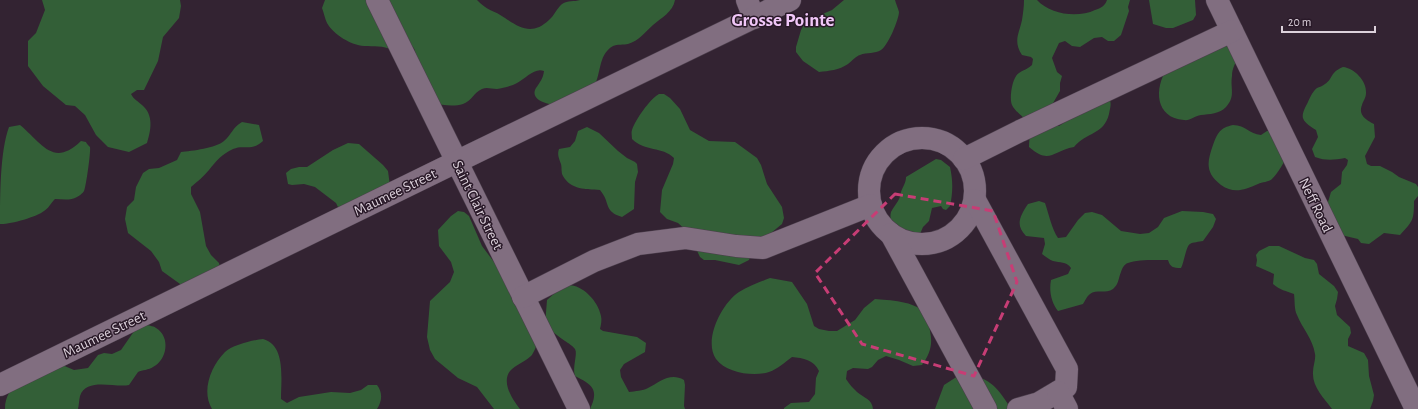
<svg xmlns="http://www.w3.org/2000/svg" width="1418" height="409" viewBox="0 0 1418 409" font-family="'Alegreya Sans',sans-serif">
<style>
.forest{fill:#335f37}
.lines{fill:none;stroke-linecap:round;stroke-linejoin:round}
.minor-casing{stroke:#4c3f4c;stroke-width:23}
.minor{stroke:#816e80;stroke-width:22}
.marked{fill:none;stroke:#c73d75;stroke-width:3;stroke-dasharray:8 5;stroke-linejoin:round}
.labels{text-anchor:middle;stroke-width:3;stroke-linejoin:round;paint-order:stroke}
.street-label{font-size:15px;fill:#dcd1db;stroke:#291928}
.district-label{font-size:19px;font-weight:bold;fill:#f1c7f8;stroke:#291928}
</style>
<rect width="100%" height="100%" fill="#332332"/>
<g class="forest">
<path d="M42 0H180L181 6 179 18 163 37 158 61 144 90H137L131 94C134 100 138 101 142 105 154 115 151 130 147 143L129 152 108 147 96 135 85 115 75 106 66 105 43 86 28 66V41L36 33 45 10Z"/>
<path d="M325 0H477C487 11 494 10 505 18 521 29 533 35 549 20 554 16 557 8 562 4 568 0 574 2 580 0H675C673 12 661 18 653 25 645 32 639 41 628 44 624 45 617 44 613 46 597 55 602 76 592 90 588 96 576 102 570 107 561 106 527 104 536 88 540 82 543 79 544 71 535 67 526 78 517 83 512 86 503 88 497 89 491 89 487 87 482 89 474 92 472 101 463 104 453 107 443 105 432 103 427 95 419 86 414 77 409 65 424 50 407 43L392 50C383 45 374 47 364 46 351 45 334 35 327 23 325 19 324 13 322 8Z"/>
<path d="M844 0H895C896 4 898 8 899 12 899 19 888 46 881 50 875 54 867 52 860 55 856 56 852 61 848 64 839 70 829 71 819 72L803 61 796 52V47L801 30 806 21 832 10Z"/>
<path d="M1024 0H1037C1051 15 1078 18 1095 10 1101 8 1105 6 1107 0H1130L1128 7 1129 11 1121 35 1114 41H1108L1102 37 1094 38 1080 47 1072 46 1065 41 1059 43 1052 58 1057 72 1062 76 1060 83V91L1045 117 1048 125 1059 126 1065 122 1073 101 1107 93C1112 103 1111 104 1109 114 1104 135 1086 132 1074 147 1052 151 1050 165 1029 147 1029 140 1031 131 1029 125 1025 117 1016 113 1012 105 1009 99 1012 77 1019 73 1023 70 1028 69 1032 65L1033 59 1031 57 1022 55C1013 41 1019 34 1022 20 1023 13 1024 7 1024 0Z"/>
<polygon points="1149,0 1195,0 1196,15 1193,20 1173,28 1166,28 1153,24"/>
<path d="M1215 36 1239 56C1236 62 1232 68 1232 76 1230 89 1236 96 1226 107 1220 114 1209 114 1201 115 1194 116 1190 121 1184 120 1155 118 1154 88 1167 69 1170 65 1176 62 1180 60 1191 52 1203 44 1215 36Z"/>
<path d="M1343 67C1354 68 1367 81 1366 93 1366 98 1363 101 1362 105 1358 115 1366 120 1374 124L1375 137 1365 156 1367 164 1371 166H1380L1392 172 1399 177 1416 184 1418 187V196L1414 201C1414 220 1413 221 1400 235L1384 233 1369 244 1361 243 1358 239 1341 235 1327 222 1328 202 1331 192 1341 184 1342 172 1347 165 1348 160 1345 158C1334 160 1326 161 1315 157L1312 149 1318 137 1316 130C1300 120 1300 117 1308 102 1310 97 1313 91 1317 88 1319 87 1323 86 1325 84 1334 78 1329 73 1343 67Z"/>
<path d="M659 94H664L670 98 680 109 690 130 709 141 735 142 757 158 761 165 767 184 782 207 784 218 782 224 771 233 767 244 752 252 749 260 739 265 715 260H704L700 257 688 232 678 223 667 219 660 212 662 190 673 164 674 158C662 146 645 152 632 139 632 136 631 133 632 130 636 119 649 100 659 94Z"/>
<path d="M242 122 259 125 263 141C251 152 244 144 233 149 222 154 216 161 209 170 204 176 197 182 191 187V194L200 212 206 246 211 255 219 263 222 279 187 289 162 271 159 262 151 251 128 233 125 219 127 207 134 200 136 187 143 173 149 169 159 168 177 160 181 152C192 151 216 148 224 141 232 134 232 128 242 122Z"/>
<path d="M20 125C42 143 53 168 81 141L86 142C86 143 89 146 90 147 91 151 86 187 84 191 83 193 79 196 77 197 70 201 62 199 55 199 51 203 48 209 44 211 37 217 8 225 0 224 0 196 0 151 9 127Z"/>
<path d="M1233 125C1246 125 1249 134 1261 135L1267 131 1274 130 1289 153C1284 162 1279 172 1272 179 1269 182 1262 182 1258 184 1244 190 1234 194 1221 185 1205 173 1207 162 1213 145 1218 132 1220 128 1233 125Z"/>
<path d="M587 127 599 133 618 151 627 158 635 162 637 164 638 172 635 182 634 209 622 217C603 211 611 203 600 190 586 189 571 190 563 176 561 173 562 168 561 164 559 158 557 155 559 149L570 147 575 141 578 131Z"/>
<polygon points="348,143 359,144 383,165 388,171 390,186 341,213 336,203 315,187 304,184 292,185 288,184 286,173 291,169 299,167 307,167 333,150"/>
<path d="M936 159 941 160 950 167C953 181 953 192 950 206L946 210 943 209 941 206 932 208 929 221 923 227 920 234 915 237C905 233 887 226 891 212 893 208 896 204 898 201 900 198 900 195 901 192 903 186 906 183 906 177Z"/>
<path d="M1039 201 1045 203C1049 215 1052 229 1058 238L1066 237 1078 220 1085 213 1092 212 1102 215 1121 231 1140 234 1149 233 1158 227 1164 218 1182 211 1203 212 1213 214 1216 219 1213 227 1203 241C1199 242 1193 242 1190 244 1186 246 1184 263 1181 268 1173 268 1170 267 1168 260 1158 260 1137 259 1128 263 1124 264 1122 269 1121 272 1118 279 1119 284 1113 289 1106 294 1096 289 1090 294 1087 296 1085 301 1083 304L1058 311C1051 302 1049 291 1051 280L1068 274 1071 268C1066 261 1060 263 1053 261 1050 260 1046 257 1042 254L1045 244 1044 238 1026 236C1015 225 1020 216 1028 204Z"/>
<path d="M458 211 464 212 469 216 482 246 497 266 538 342C536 346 534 353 531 356 525 362 515 365 510 371 501 383 513 400 520 409H494L477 387 458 378 435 359 430 350 427 337 430 301 450 282 454 272 451 262 439 246 438 230 451 216Z"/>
<path d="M1269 246H1279L1305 258 1314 260 1317 264 1319 274 1334 286 1338 292 1337 299 1335 306 1337 315 1350 327 1351 333 1348 339V346L1364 353 1368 360 1369 376 1374 395 1373 401 1370 409H1332C1324 398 1312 387 1313 372 1313 366 1316 359 1315 354 1313 339 1302 328 1297 315 1294 309 1295 301 1294 294 1286 291 1280 290 1273 284L1274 274 1256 266 1257 260 1256 255 1259 251Z"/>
<path d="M770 278 792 282 807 304 814 326 819 329 829 331H837L855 320 864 308 875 299C888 300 916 301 924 313 928 318 929 325 930 331 933 345 930 354 922 365L913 366 899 360 886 356 878 360 872 367 868 369 853 368 847 371 846 379C849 384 853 388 857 392 864 398 872 399 873 409H784V408L791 403 809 402 815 394 816 378 819 371C814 360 803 358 792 357 785 362 778 369 769 372 754 377 726 373 716 359 703 340 722 303 739 292 749 286 760 282 770 278Z"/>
<path d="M568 285C583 285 598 301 601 316 602 320 601 325 600 329L603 331 637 337 646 343 645 352 624 364 620 370 621 377 629 392C635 391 643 391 648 388 660 382 670 372 684 380L685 385 684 406 685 409H590C600 389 591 384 575 376 572 367 578 354 575 349 573 346 568 343 565 341 543 325 545 327 547 300L556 292Z"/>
<path d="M147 325C150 326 154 326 156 328 171 337 167 360 153 367 149 370 142 370 138 372L129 385C115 388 86 377 80 396 79 400 79 405 78 409H5C5 384 31 372 48 359L74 370 88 368 98 355 104 353 112 354 121 350 137 327Z"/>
<path d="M263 339C286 345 281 379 281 399L287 403 299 397 331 392 350 393 361 390 368 385H377C383 393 382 401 377 409H212C201 391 211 366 225 352 232 345 253 340 263 339Z"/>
<path d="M958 376C964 376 971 376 977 377 993 380 1003 396 1011 409H935L944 385Z"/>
</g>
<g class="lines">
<g class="minor-casing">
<g id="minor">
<polyline points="377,0 579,409"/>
<polyline points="747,0 754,18"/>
<polyline points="1217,0 1416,409"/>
<circle cx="922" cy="191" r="53"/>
<polyline points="964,159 1020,131 1232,31"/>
<polyline points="975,200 1067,369 1066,387 1039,403 1018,409"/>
<polyline points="891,234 986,409"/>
<polyline points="523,297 594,261 638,244 685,238 736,246 763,248 871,205"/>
<polyline points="0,385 456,162 790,0"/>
<polyline points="1058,392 1067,409"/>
</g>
</g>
<use href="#minor" class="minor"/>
</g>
<path class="marked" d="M895 194 993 211 1017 282 974 376 862 344 815 273Z"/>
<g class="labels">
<g class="street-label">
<text transform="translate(395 192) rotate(-26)" y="5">Maumee Street</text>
<text transform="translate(478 205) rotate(64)" y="5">Saint Clair Street</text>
<text transform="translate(1316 205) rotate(64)" y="5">Neff Road</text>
<text transform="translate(104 334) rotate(-26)" y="5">Maumee Street</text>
</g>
<g class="district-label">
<text x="783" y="26">Grosse Pointe</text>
</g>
</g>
<path d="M1282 26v6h93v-6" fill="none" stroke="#dcd1db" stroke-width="2"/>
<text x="1288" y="26" font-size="12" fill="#dcd1db" stroke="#291928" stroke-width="3" paint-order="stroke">20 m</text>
</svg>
